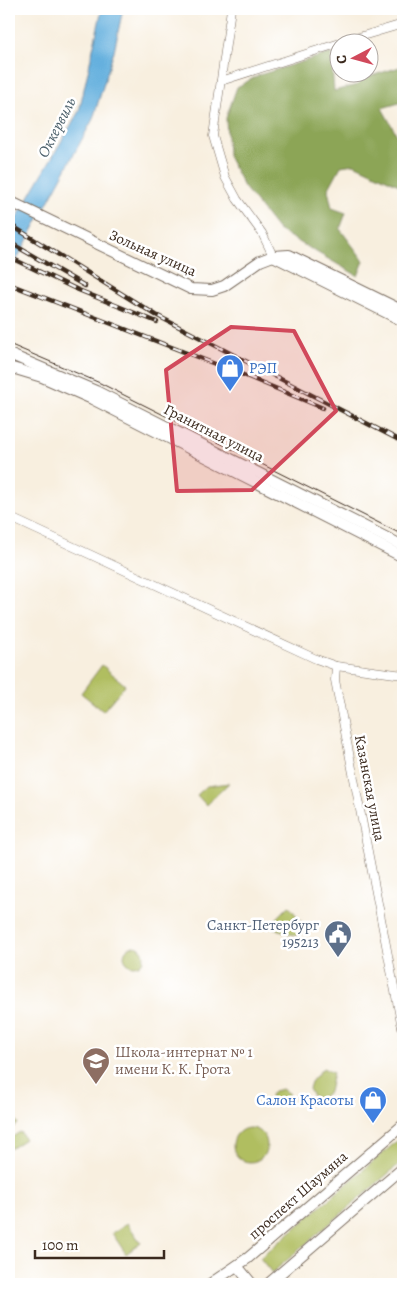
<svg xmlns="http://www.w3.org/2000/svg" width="412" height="1293" viewBox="0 0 412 1293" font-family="Alegreya,serif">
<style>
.green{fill:#b0be60;stroke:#76743f}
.forest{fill:#8ca556;stroke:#64683a}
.water{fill:#65b0de;stroke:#506d7e}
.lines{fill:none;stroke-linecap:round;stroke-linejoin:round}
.minor-casing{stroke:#7d6f62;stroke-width:9}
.tertiary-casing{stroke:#7d6f62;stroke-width:12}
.minor{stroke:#fff;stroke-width:8}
.tertiary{stroke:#fff;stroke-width:10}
.tram{stroke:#3b2a1e;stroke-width:1}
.rail-casing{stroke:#3b2a1e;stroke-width:4.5}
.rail{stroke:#fff;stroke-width:2.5;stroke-dasharray:8;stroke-linecap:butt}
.marked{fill:#d1495b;fill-opacity:0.2;stroke:#d1495b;stroke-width:4;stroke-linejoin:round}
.labels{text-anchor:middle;stroke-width:5;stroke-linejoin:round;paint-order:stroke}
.street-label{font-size:15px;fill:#3b2a1e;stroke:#fff}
.shop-label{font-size:15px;fill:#366cbe;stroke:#fff;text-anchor:start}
.service-label{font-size:15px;fill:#4e5e75;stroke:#fff;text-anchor:end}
.education-label{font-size:15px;fill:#785e54;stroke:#fff;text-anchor:start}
.water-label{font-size:16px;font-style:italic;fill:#4c606b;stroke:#fff}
</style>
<rect width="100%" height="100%" fill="#fff"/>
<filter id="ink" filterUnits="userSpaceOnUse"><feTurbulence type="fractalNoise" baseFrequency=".02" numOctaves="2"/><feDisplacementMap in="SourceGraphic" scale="10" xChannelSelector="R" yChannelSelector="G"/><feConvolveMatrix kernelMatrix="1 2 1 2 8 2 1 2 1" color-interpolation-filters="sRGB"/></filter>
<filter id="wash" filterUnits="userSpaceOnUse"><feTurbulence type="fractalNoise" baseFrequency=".0096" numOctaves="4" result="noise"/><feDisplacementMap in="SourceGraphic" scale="20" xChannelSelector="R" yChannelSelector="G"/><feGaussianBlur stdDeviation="1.12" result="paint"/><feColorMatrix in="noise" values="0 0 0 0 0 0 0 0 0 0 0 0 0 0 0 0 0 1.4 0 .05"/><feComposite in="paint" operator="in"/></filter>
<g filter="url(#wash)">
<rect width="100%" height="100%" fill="#f8efdf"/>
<g class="green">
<polygon points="102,665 125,685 103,711 81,693"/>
<polygon points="229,783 206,805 197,795 207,786"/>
<polygon points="289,906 307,929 296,936 269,926"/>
<circle cx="134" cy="956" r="10"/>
<polygon points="323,1068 333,1073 329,1092 319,1099 313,1096 309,1089 311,1082"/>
<polygon points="282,1089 289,1094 276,1107 271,1103 270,1096 274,1091"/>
<polygon points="9,1110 18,1124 9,1130"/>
<circle cx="250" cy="1145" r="17"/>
<polygon points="20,1132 25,1139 10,1149 9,1139"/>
<polygon points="403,1136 403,1161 272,1273 260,1258"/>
<polygon points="127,1223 141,1243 126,1254 112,1233"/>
</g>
<polygon class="forest" points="331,53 334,91 357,85 364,78 403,66 403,102 382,108 403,146 403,187 354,164 341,166 328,190 332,208 346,213 340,229 364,261 358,276 278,230 244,187 228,156 226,118 237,87 259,75"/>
<polygon class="water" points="102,9 123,9 114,51 93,119 9,274 9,231 79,111"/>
</g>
<g filter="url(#ink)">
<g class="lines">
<g class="minor-casing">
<g id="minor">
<polyline points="231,9 213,136 225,177 237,199 262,233 273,256"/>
<polyline points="342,42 403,24"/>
<polyline points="221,81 340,43"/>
<polyline points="9,517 316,659 336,666 403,675"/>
<polyline points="336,666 335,680 403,1033"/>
</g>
</g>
<g class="tertiary-casing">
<g id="tertiary">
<polyline points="9,201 191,289 212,290 224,286 260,261 273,256 289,255 403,311"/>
<polyline points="273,256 403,321"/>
<polyline points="9,354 96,391 403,546"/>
<polyline points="9,367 42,377 92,399 403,557"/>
<polyline points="237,1266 252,1284"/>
<polyline points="210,1284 248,1258 403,1125"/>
<polyline points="268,1284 403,1168"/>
</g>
</g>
<use href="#minor" class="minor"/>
<use href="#tertiary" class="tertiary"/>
<polyline class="tram" points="9,344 100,383 403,535"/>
<g class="rail-casing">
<g id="rail">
<polyline points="9,224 156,315 403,442"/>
<polyline points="9,242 85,286"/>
<polyline points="9,257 76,289 157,322"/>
<polyline points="9,284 246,376 323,408"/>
</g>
</g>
<use href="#rail" class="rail"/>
</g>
</g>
<path class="marked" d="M231 327 294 331 336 411 252 490 177 491 166 370Z"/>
<defs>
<g id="shop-pin" transform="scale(1.4375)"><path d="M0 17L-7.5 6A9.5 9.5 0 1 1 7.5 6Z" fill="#3f7fe0" stroke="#fff"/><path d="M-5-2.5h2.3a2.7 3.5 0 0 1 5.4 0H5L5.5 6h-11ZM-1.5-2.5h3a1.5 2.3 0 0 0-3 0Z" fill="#fff"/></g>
<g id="civic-pin" transform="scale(1.4375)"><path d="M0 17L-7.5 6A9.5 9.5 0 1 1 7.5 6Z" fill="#5c6f8a" stroke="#fff"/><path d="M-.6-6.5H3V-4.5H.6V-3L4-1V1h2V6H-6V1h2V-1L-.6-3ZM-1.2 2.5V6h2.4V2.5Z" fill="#fff"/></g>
<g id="school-pin" transform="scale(1.4375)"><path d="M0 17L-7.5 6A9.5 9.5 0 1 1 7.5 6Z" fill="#8d6e63" stroke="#fff"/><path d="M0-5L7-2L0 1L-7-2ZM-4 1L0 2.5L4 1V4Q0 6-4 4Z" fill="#fff"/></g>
</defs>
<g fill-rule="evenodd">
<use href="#shop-pin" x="230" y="368"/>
<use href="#civic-pin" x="338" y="934"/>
<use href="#school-pin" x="96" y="1061"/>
<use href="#shop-pin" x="373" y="1100"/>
</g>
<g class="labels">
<g class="street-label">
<text transform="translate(153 253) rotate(24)" y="5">Зольная улица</text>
<text transform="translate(214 433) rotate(27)" y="5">Гранитная улица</text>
<text transform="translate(370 788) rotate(79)" y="5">Казанская улица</text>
<text transform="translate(298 1195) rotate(-41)" y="5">проспект Шаумяна</text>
</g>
<g class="shop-label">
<text x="249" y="373">РЭП</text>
<text x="354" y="1105" text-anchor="end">Салон Красоты</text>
</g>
<g class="service-label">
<text x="319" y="930">Санкт-Петербург<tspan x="319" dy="17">195213</tspan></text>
</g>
<g class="education-label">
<text x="115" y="1057">Школа-интернат № 1<tspan x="115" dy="17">имени К. К. Грота</tspan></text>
</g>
<g class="water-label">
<text transform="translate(56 127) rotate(-63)" y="6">Оккервиль</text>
</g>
</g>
<rect width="412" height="1293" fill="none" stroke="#fff" stroke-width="30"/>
<g transform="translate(354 58) rotate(264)"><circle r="24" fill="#ffffff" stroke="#b1aaa5"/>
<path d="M0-4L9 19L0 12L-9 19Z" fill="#d1495b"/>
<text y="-8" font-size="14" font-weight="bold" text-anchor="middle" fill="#3b2a1e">С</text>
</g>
<path d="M35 1250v8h129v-8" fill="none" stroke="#3b2a1e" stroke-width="2.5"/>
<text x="42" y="1250" font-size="15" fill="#3b2a1e" stroke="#ffffff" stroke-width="4" paint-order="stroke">100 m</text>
</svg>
